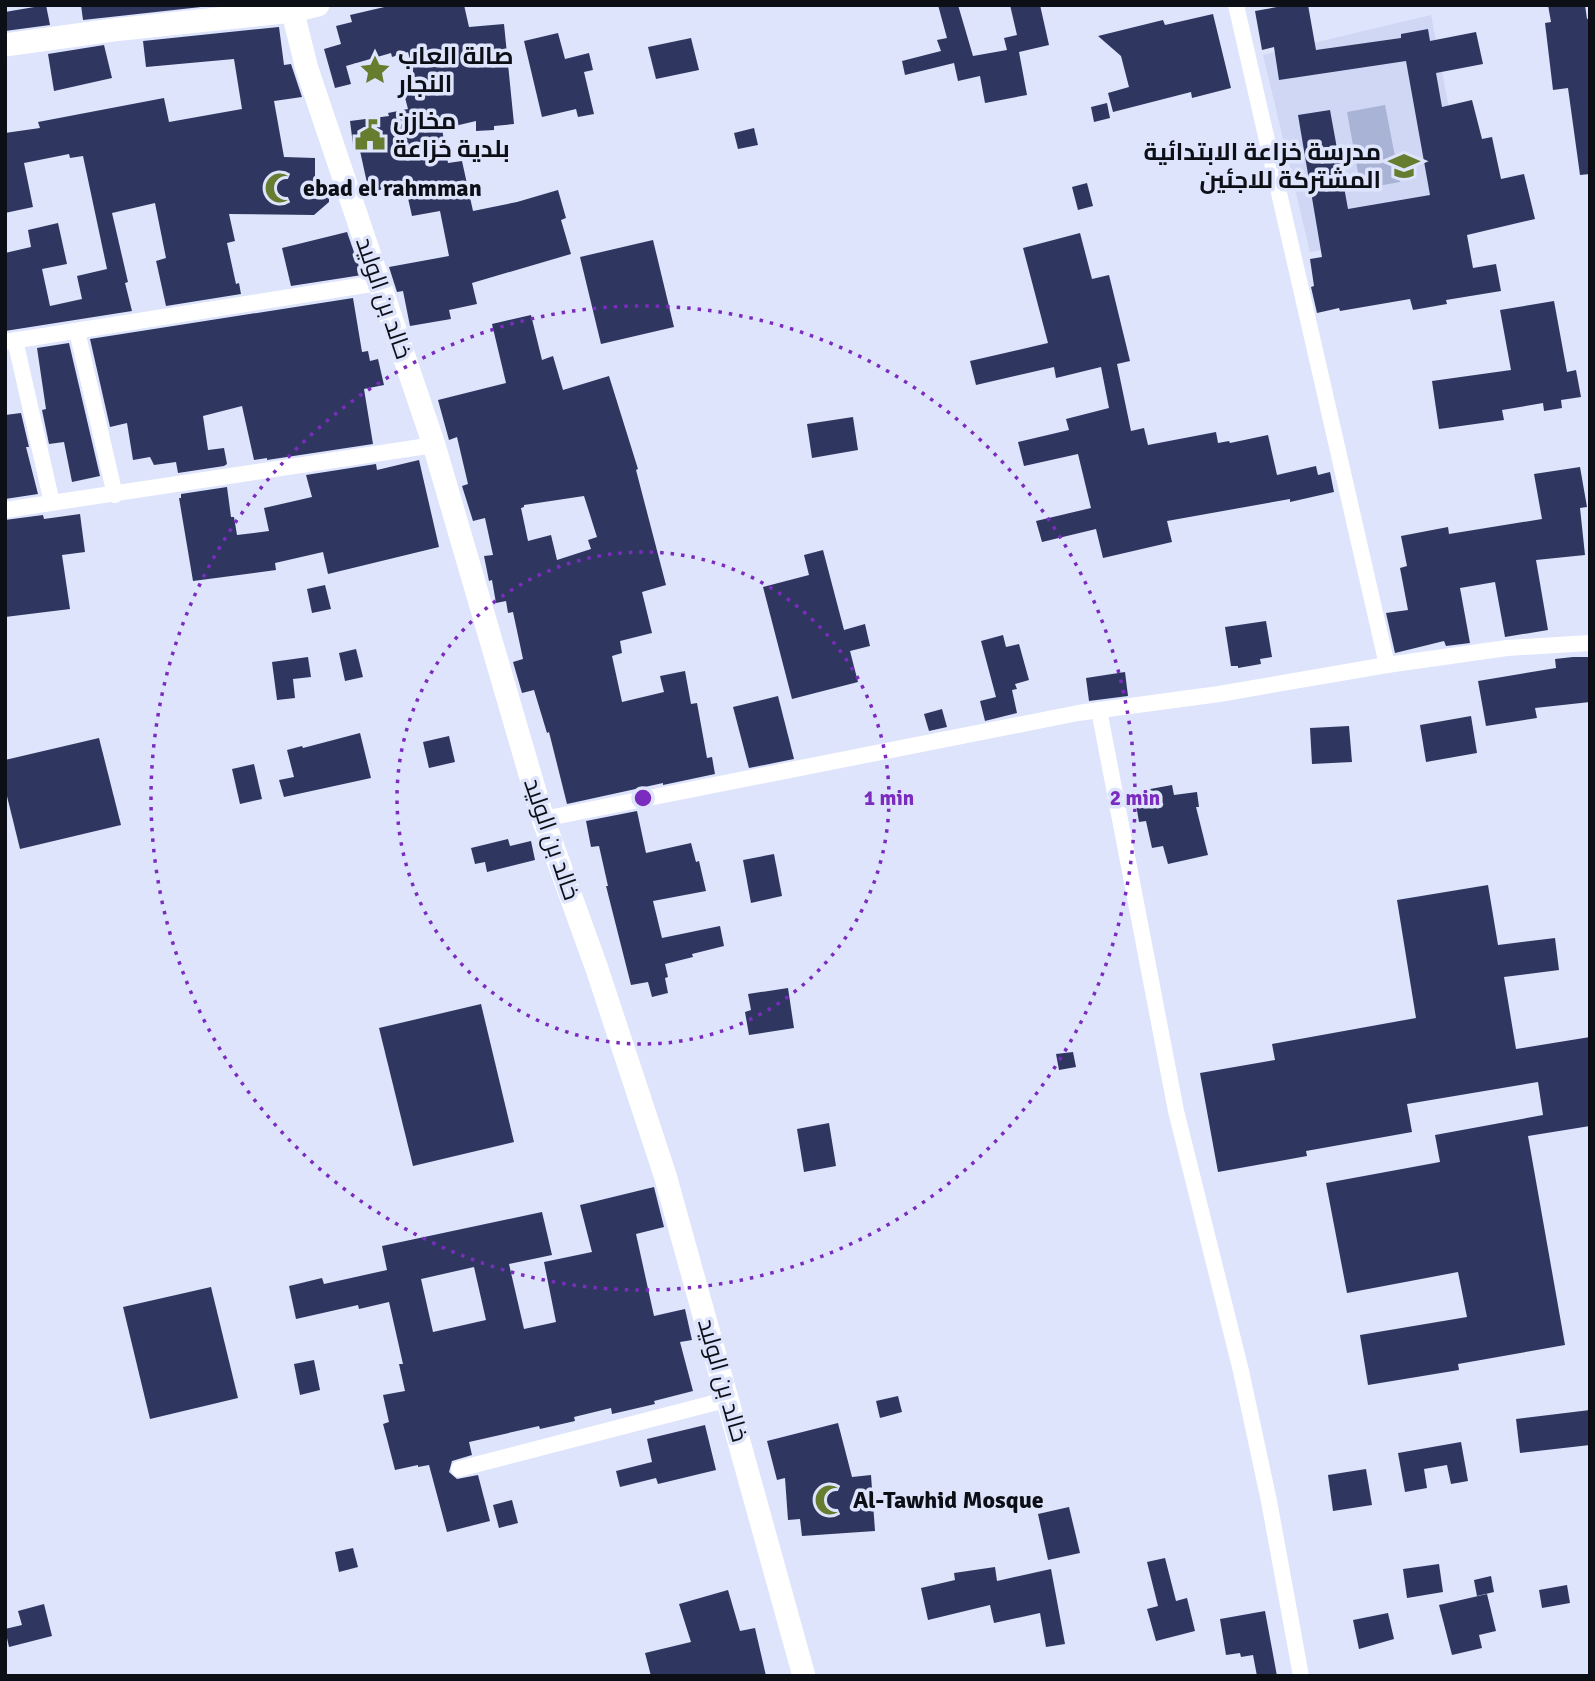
<svg xmlns="http://www.w3.org/2000/svg" width="1595" height="1681" viewBox="0 0 1595 1681" font-family="Signika,Cairo,sans-serif">
<style>
.built{fill:#cfd7f4}
.park{fill:#a9b3d6}
.building{fill:#2f3761;fill-rule:evenodd}
.lines{fill:none;stroke-linecap:round;stroke-linejoin:round}
.street{stroke:#fff;stroke-width:16}
.secondary{stroke:#fff;stroke-width:23}
.ring{fill:none;stroke:#7b2cbf;stroke-width:3.5;stroke-dasharray:3.5 7}
.labels{text-anchor:middle;stroke-width:7;stroke-linejoin:round;paint-order:stroke}
.poi-label{font-size:24px;font-weight:bold;fill:#0d0f17;stroke:#dde4fb;text-anchor:start}
.street-label{font-size:24px;fill:#0d0f17;stroke:#dde4fb}
.centre{fill:#7b2cbf;stroke:#dde4fb;stroke-width:3.5}
.ring-label{font-size:21px;text-anchor:middle;font-weight:bold;fill:#7b2cbf;stroke:#dde4fb;stroke-width:7;stroke-linejoin:round;paint-order:stroke}
</style>
<rect width="100%" height="100%" fill="#dde4fb"/>
<polygon class="built" points="1431,15 1472,226 1310,252 1263,55"/>
<polygon class="park" points="1385,105 1400,182 1361,189 1347,112"/>
<g class="building">
<polygon points="46,5 50,25 5,31 5,12"/>
<polygon points="81,5 201,5 201,7 83,20"/>
<polygon points="393,5 464,5 469,27 504,24 514,124 494,126 494,130 476,131 476,121 442,129 448,163 462,161 473,211 517,202 558,190 566,218 561,220 571,254 472,283 477,304 449,310 451,319 410,326 403,291 397,292 389,267 449,256 440,211 412,216 405,185 369,192 360,151 354,152 350,121 389,116 388,113 408,109 403,90 417,87 408,52 392,57 391,53 346,66 351,84 335,88 324,49 341,44 336,26 352,22 350,15"/>
<polygon points="938,5 958,5 973,56 1007,50 1004,38 1017,35 1010,5 1040,5 1049,45 1019,52 1027,95 985,103 980,76 958,81 954,63 905,75 902,61 941,51 937,40 947,38"/>
<polygon points="1288,5 1308,5 1316,50 1401,38 1401,34 1428,29 1430,41 1476,32 1483,64 1436,73 1442,107 1472,100 1482,139 1492,137 1501,179 1524,174 1535,219 1467,235 1473,268 1496,264 1501,291 1446,300 1447,304 1413,310 1410,299 1340,311 1339,308 1317,313 1311,287 1314,286 1310,259 1322,257 1298,115 1330,110 1348,209 1430,195 1406,61 1279,80 1274,47 1262,50 1255,11"/>
<polygon points="1548,5 1585,5 1587,19 1590,18 1590,174 1580,175 1568,88 1553,90 1545,23 1551,22"/>
<polygon points="1213,14 1231,88 1192,98 1191,92 1113,112 1108,93 1129,87 1121,56 1098,36 1163,20 1165,25"/>
<polygon points="279,27 284,65 291,64 302,97 274,101 284,157 315,158 315,183 324,186 329,190 329,202 314,215 229,214 235,241 227,243 236,284 239,283 241,294 166,306 157,265 156,261 166,258 155,203 112,213 128,282 125,283 132,311 5,331 5,253 31,247 28,230 58,223 67,264 42,269 50,306 82,299 77,276 107,269 83,156 70,158 69,154 24,163 33,207 5,213 5,133 40,128 38,122 164,98 169,122 242,109 234,59 146,67 143,41"/>
<polygon points="558,33 565,59 589,53 593,70 584,72 594,114 578,117 576,109 542,117 524,41"/>
<polygon points="691,38 699,70 656,79 648,47"/>
<polygon points="104,45 112,78 54,91 48,54"/>
<polygon points="1107,103 1110,118 1094,122 1091,107"/>
<polygon points="754,128 758,145 738,149 734,133"/>
<polygon points="1087,183 1093,206 1078,210 1072,187"/>
<polygon points="347,232 362,275 291,286 282,248"/>
<polygon points="1080,233 1092,279 1109,275 1130,361 1117,364 1131,431 1144,428 1148,445 1216,432 1218,443 1229,441 1230,443 1268,435 1277,475 1316,466 1318,475 1330,472 1334,492 1290,502 1290,499 1167,521 1172,542 1103,558 1096,529 1042,542 1036,521 1091,508 1078,454 1024,466 1018,442 1069,430 1066,419 1109,408 1101,367 1056,378 1054,367 976,385 970,361 1048,343 1023,248"/>
<polygon points="653,240 674,327 601,344 580,257"/>
<polygon points="353,298 362,352 368,351 370,361 378,359 384,385 364,389 373,444 267,460 267,458 254,460 242,406 203,416 208,450 224,448 227,464 224,466 178,473 176,462 154,465 150,457 133,460 127,423 110,427 90,339"/>
<polygon points="1554,301 1567,372 1576,370 1581,397 1561,400 1562,408 1544,411 1543,403 1502,410 1504,420 1439,429 1432,381 1511,370 1500,310"/>
<path d="M531 315 542 360 553 356 563 390 609 376 638 469 636 470 666 585 642 592 652 633 620 641 622 653 612 656 622 702 664 692 660 676 685 671 691 704 697 703 707 758 712 757 715 774 663 785V783L567 804 549 732 547 733 534 690 522 693 513 662 523 659 513 612 508 613 506 601 496 603 492 580 489 581 484 556 493 555 485 518 473 521 462 486 468 484 457 437 449 440 438 400 506 383 492 324ZM584 496 597 537 588 540 591 549 557 560 551 535 528 541 521 508 524 507V505Z"/>
<polygon points="69,343 100,476 72,482 64,442 49,444 42,410 46,409 37,348"/>
<polygon points="21,413 29,447 26,447 38,494 5,499 5,415"/>
<polygon points="853,417 858,450 812,458 807,424"/>
<polygon points="419,460 439,547 328,574 323,552 275,563 276,570 193,581 179,498 181,498 181,494 227,487 231,517 234,517 237,535 269,531 264,508 312,497 306,475 376,464 377,470"/>
<polygon points="1580,467 1587,507 1580,508 1585,555 1536,560 1548,630 1505,637 1495,582 1460,588 1470,643 1446,646 1444,641 1395,653 1386,613 1408,610 1400,568 1407,566 1401,536 1448,527 1449,534 1542,519 1534,474"/>
<polygon points="80,514 85,552 62,555 70,609 5,617 5,520 43,515 44,519"/>
<polygon points="823,550 844,630 865,624 870,646 850,651 858,682 792,699 763,587 809,575 804,555"/>
<polygon points="325,585 331,609 312,613 307,589"/>
<polygon points="1266,621 1272,657 1260,659 1261,664 1238,668 1238,666 1231,666 1225,627"/>
<polygon points="1003,635 1006,647 1019,644 1029,680 1015,684 1017,689 1012,690 1017,713 985,721 980,701 996,697 981,641"/>
<polygon points="356,649 363,677 345,681 339,653"/>
<polygon points="308,657 311,677 293,679 295,698 277,700 272,662"/>
<polygon points="1573,657 1590,657 1590,702 1535,708 1537,718 1486,726 1478,681 1556,668 1555,659"/>
<polygon points="1125,672 1128,696 1089,701 1086,678"/>
<polygon points="778,696 794,759 749,768 733,707"/>
<polygon points="942,709 947,727 929,731 924,714"/>
<polygon points="1471,716 1477,753 1426,762 1420,725"/>
<polygon points="1349,726 1352,762 1312,764 1310,728"/>
<polygon points="360,733 371,778 284,797 279,780 294,777 287,750 302,746 303,748"/>
<polygon points="449,736 455,762 429,768 423,742"/>
<polygon points="99,738 121,825 20,849 5,788 5,760"/>
<polygon points="254,764 262,799 240,804 232,769"/>
<polygon points="1172,785 1174,795 1197,792 1199,807 1196,807 1208,855 1168,864 1163,846 1152,848 1146,821 1139,822 1134,792"/>
<polygon points="637,811 646,853 691,843 696,862 699,861 706,891 653,901 662,938 720,926 724,946 692,954 693,957 665,964 668,977 665,978 668,993 652,997 648,982 631,985 606,886 608,886 599,846 591,847 586,821"/>
<polygon points="508,839 510,846 531,841 535,860 487,872 485,862 475,864 471,848"/>
<polygon points="774,854 782,896 751,903 743,860"/>
<polygon points="1488,885 1498,945 1555,938 1559,970 1504,977 1516,1049 1590,1037 1590,1126 1528,1136 1565,1345 1458,1364 1459,1370 1368,1385 1360,1335 1467,1317 1458,1272 1347,1293 1326,1183 1440,1162 1435,1135 1543,1115 1538,1082 1407,1104 1412,1132 1306,1151 1307,1156 1218,1172 1200,1073 1275,1060 1272,1044 1416,1018 1397,900"/>
<polygon points="788,988 794,1028 749,1035 745,1012 751,1010 748,994"/>
<polygon points="481,1004 514,1142 413,1166 379,1028"/>
<polygon points="1073,1052 1076,1067 1059,1070 1056,1054"/>
<polygon points="829,1123 836,1166 804,1172 797,1129"/>
<path d="M654 1187 664 1227 636 1234 654 1316 685 1309 692 1340 680 1342 693 1391 654 1401 655 1404 612 1414 611 1408 574 1417 575 1421 540 1429 539 1426 469 1442 472 1455 452 1461 449 1472 457 1479 478 1475 490 1521 447 1532 429 1465 418 1467V1465L395 1470 387 1439 383 1424 389 1422 383 1395 405 1391 399 1364H403L389 1302 359 1309 358 1305 296 1319 289 1286 322 1278 324 1284 387 1270 382 1246 542 1212 552 1255 509 1264 524 1329 556 1322 544 1262 592 1252 580 1205ZM474 1267 486 1320 433 1332 421 1279Z"/>
<polygon points="211,1287 238,1398 150,1419 123,1307"/>
<polygon points="314,1360 320,1390 300,1395 294,1364"/>
<polygon points="898,1396 902,1412 880,1418 876,1401"/>
<polygon points="1590,1410 1590,1445 1520,1453 1516,1419"/>
<polygon points="838,1423 852,1477 871,1475 875,1531 802,1536 800,1519 788,1520 785,1478 777,1480 767,1441"/>
<polygon points="705,1425 716,1470 658,1484 656,1478 620,1487 616,1471 652,1462 647,1439"/>
<polygon points="1461,1442 1468,1481 1451,1484 1447,1465 1424,1469 1427,1488 1405,1492 1398,1453"/>
<polygon points="1366,1469 1372,1505 1333,1511 1328,1475"/>
<polygon points="512,1500 518,1523 499,1528 493,1505"/>
<polygon points="1069,1507 1080,1553 1048,1560 1038,1514"/>
<polygon points="353,1548 358,1567 339,1572 335,1552"/>
<polygon points="1165,1558 1176,1601 1187,1598 1195,1631 1156,1641 1147,1609 1158,1606 1147,1562"/>
<polygon points="1439,1564 1443,1592 1407,1598 1403,1569"/>
<polygon points="995,1567 997,1581 1051,1569 1065,1644 1046,1647 1040,1613 994,1623 990,1605 928,1620 921,1588 955,1580 954,1573"/>
<polygon points="1491,1576 1494,1592 1477,1596 1474,1580"/>
<polygon points="1567,1585 1570,1603 1542,1608 1539,1590"/>
<polygon points="728,1590 740,1631 755,1628 766,1676 651,1676 645,1653 691,1642 679,1604"/>
<polygon points="1487,1594 1496,1631 1479,1635 1482,1648 1452,1655 1439,1605"/>
<polygon points="44,1604 52,1636 9,1647 5,1629 22,1625 18,1611"/>
<polygon points="1265,1611 1277,1676 1257,1676 1253,1655 1241,1657 1240,1653 1226,1655 1220,1619"/>
<polygon points="1388,1613 1394,1639 1359,1649 1353,1620"/>
</g>
<g class="lines">
<g class="street">
<polyline points="1236,5 1387,665"/>
<polyline points="77,331 115,495"/>
<polyline points="15,340 52,503"/>
<polyline points="5,342 378,283"/>
<polyline points="5,510 434,445"/>
<polyline points="1099,710 1176,1111 1241,1371 1269,1501 1301,1676"/>
<polyline points="543,819 1078,713 1219,694 1387,665 1507,648 1590,643"/>
<polyline points="459,1469 729,1399"/>
</g>
<g class="secondary">
<polyline points="291,5 307,69 434,445 543,819 597,969 665,1175 804,1676"/>
<polyline points="5,45 113,30 293,11 318,5"/>
</g>
</g>
<g class="ring">
<circle cx="643" cy="798" r="246"/>
<circle cx="643" cy="798" r="492"/>
</g>
<defs>
<g id="sight-bare" transform="scale(2.415)"><path d="M0-6L1.8-2.2L6-1.7L2.9 1.2L3.7 5.4L0 3.3L-3.7 5.4L-2.9 1.2L-6-1.7L-1.8-2.2Z" fill="#667c2e" stroke="#dde4fb" stroke-width="2.5" paint-order="stroke"/></g>
<g id="civic-bare" transform="scale(2.415)"><path d="M-.6-6.5H3V-4.5H.6V-3L4-1V1h2V6H-6V1h2V-1L-.6-3ZM-1.2 2.5V6h2.4V2.5Z" fill="#667c2e" stroke="#dde4fb" stroke-width="2.5" paint-order="stroke"/></g>
<g id="school-bare" transform="scale(2.415)"><path d="M0-5L7-2L0 1L-7-2ZM-4 1L0 2.5L4 1V4Q0 6-4 4Z" fill="#667c2e" stroke="#dde4fb" stroke-width="2.5" paint-order="stroke"/></g>
<g id="mosque-bare" transform="scale(2.415)"><path d="M3.5-4.9A6 6 0 1 0 3.5 4.9A5 5 0 1 1 3.5-4.9Z" fill="#667c2e" stroke="#dde4fb" stroke-width="2.5" paint-order="stroke"/></g>
</defs>
<g fill-rule="evenodd">
<use href="#sight-bare" x="375" y="70"/>
<use href="#civic-bare" x="370" y="135"/>
<use href="#school-bare" x="1404" y="166"/>
<use href="#mosque-bare" x="280" y="188"/>
<use href="#mosque-bare" x="830" y="1500"/>
</g>
<g class="labels">
<g class="poi-label">
<text x="398" y="64">صالة العاب<tspan x="398" dy="28">النجار</tspan></text>
<text x="393" y="129">مخازن<tspan x="393" dy="28">بلدية خزاعة</tspan></text>
<text x="1381" y="160" text-anchor="end">مدرسة خزاعة الابتدائية<tspan x="1381" dy="28">المشتركة للاجئين</tspan></text>
<text x="303" y="196">ebad el rahmman</text>
<text x="853" y="1508">Al-Tawhid Mosque</text>
</g>
<g class="street-label">
<text transform="translate(384 298) rotate(71)" y="8">خالد بن الوليد</text>
<text transform="translate(552 839) rotate(71)" y="8">خالد بن الوليد</text>
<text transform="translate(723 1380) rotate(74)" y="8">خالد بن الوليد</text>
</g>
</g>
<circle cx="643" cy="798" r="10" class="centre"/>
<g class="ring-label">
<text x="889" y="805">1 min</text>
<text x="1135" y="805">2 min</text>
</g>
<rect width="1595" height="1681" fill="none" stroke="#0d0f17" stroke-width="14"/>
</svg>
